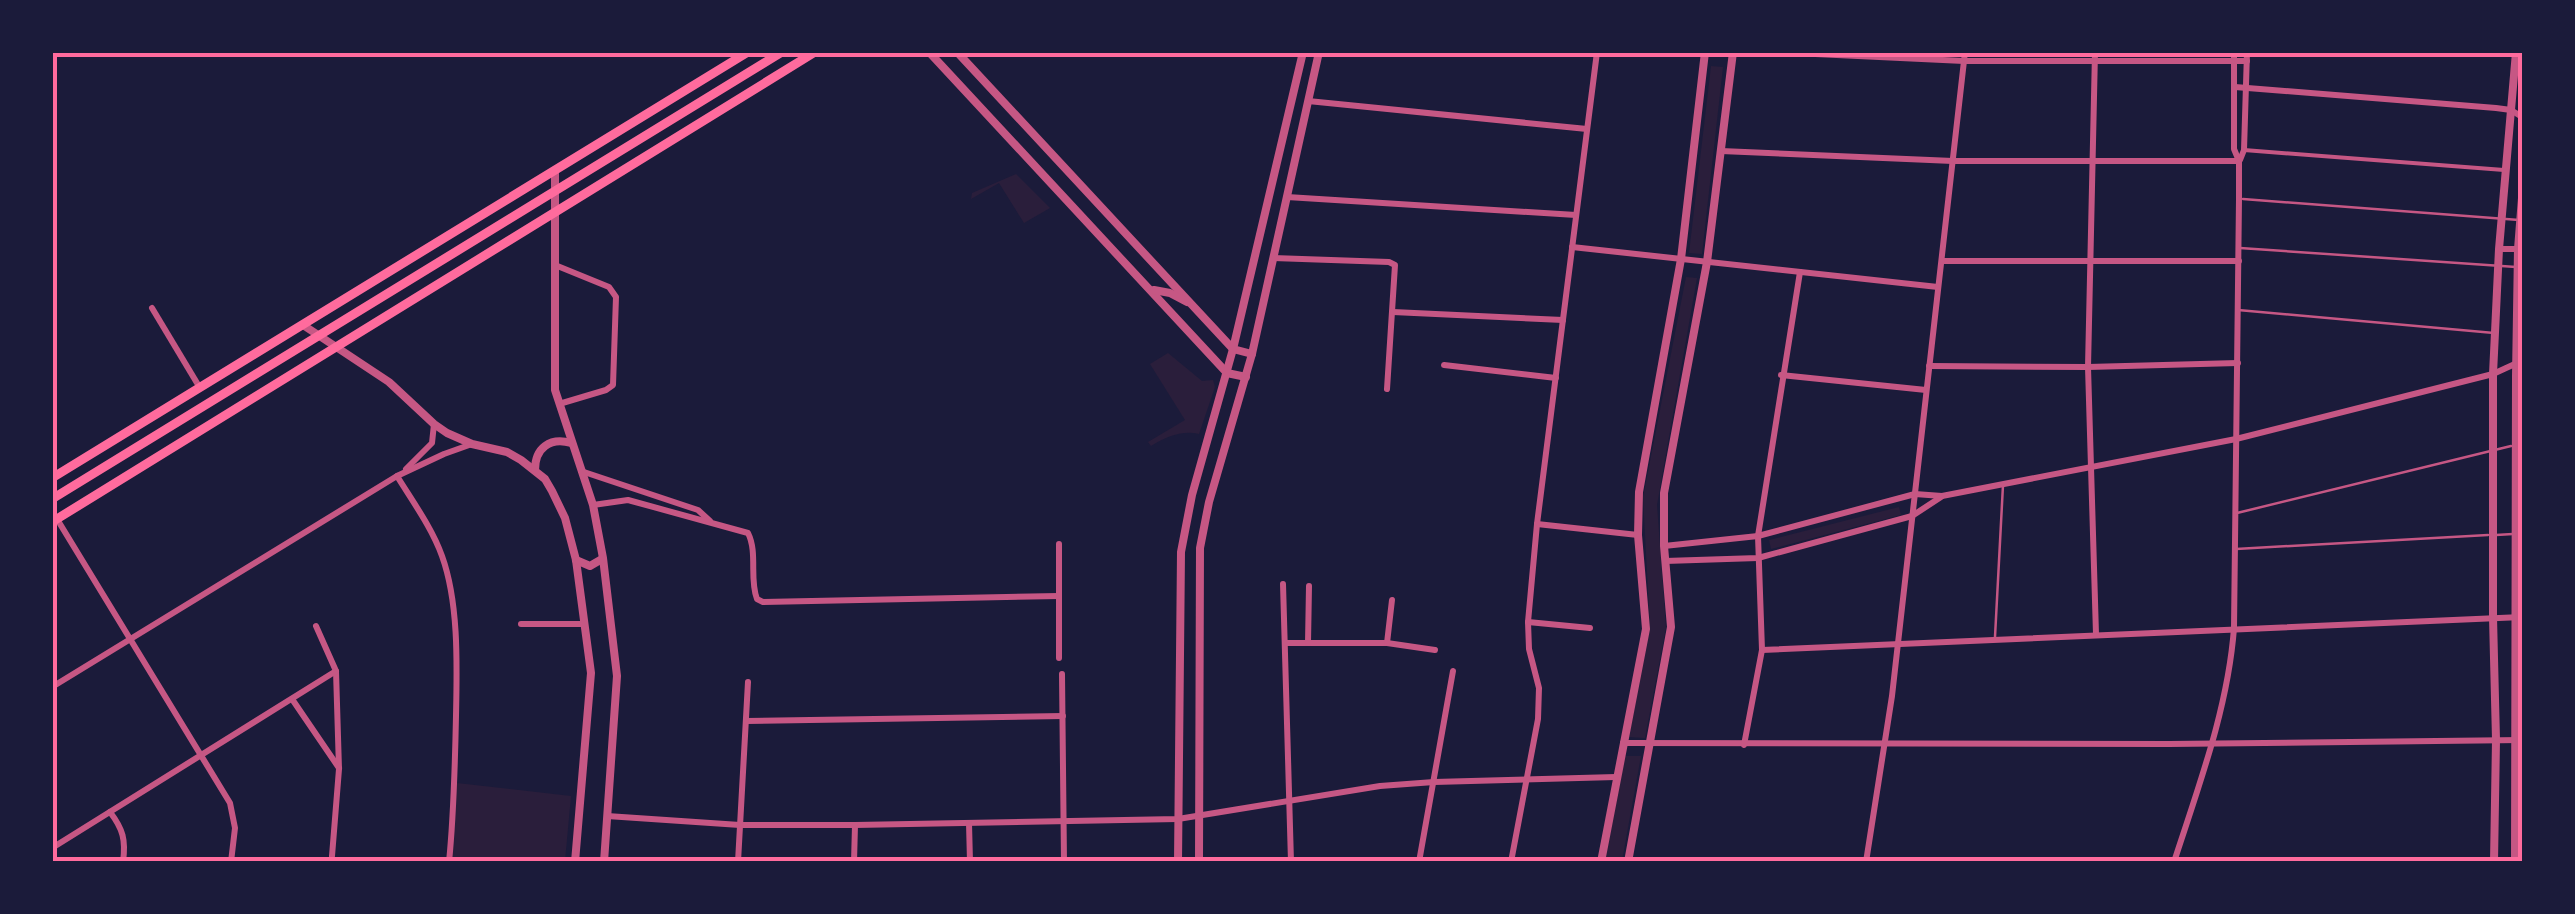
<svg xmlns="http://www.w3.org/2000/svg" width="2575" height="914" viewBox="0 0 2575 914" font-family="Inter,sans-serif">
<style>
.green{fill:#2a1e3b}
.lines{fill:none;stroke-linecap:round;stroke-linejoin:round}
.service{stroke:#c65784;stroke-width:2.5}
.pedestrian{stroke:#c65784;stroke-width:4}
.minor{stroke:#c65784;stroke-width:6}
.tertiary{stroke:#c65784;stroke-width:8}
.secondary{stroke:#ff6b9d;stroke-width:9}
.primary{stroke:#ff6b9d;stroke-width:9}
.neatline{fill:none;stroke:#ff6b9d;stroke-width:4}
</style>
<rect width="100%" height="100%" fill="#1b1b3a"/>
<g class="green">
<polygon points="1711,66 1723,67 1702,254 1689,253"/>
<polygon points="1016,174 1050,208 1024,223 999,183 971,199 972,193"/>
<polygon points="1686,277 1697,278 1657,505 1666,628 1645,738 1629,737 1650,629 1643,497"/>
<path d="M1168 353 1202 381 1213 380 1215 387 1199 434C1182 430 1166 437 1151 446L1148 442 1185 420 1150 364Z"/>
<polygon points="1899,507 1901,515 1771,549 1769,540"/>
<polygon points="1625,756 1641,756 1622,861 1605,862"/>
<polygon points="457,783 571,796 565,861 448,862"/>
</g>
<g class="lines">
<g class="service">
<polyline points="2243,199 2519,220"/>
<polyline points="2240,248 2516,267"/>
<polyline points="2238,310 2494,333"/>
<polyline points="2237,513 2511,446"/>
<polyline points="2496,535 2513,534"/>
<polyline points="2236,549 2488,535"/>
<polyline points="1995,637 2003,485"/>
</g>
<polyline class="pedestrian" points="2244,150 2504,170"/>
<g class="minor">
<polyline points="1772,52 1964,61 2247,61"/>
<polyline points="2095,52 2088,367 2096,634"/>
<polyline points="2235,87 2496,108 2511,110 2522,117"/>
<polyline points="1308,101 1587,129"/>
<polyline points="1721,151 1953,161 2239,161"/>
<polyline points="2240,160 2244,150 2247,52"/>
<polyline points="1287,197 1576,215"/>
<polyline points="1572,247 1938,287"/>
<polyline points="2499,249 2522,249"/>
<polyline points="1273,258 1389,262 1395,265 1387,389"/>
<polyline points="1942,261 2239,261"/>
<polyline points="555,265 609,287 616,297 613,385 606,390 559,404"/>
<polyline points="152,308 200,388"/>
<polyline points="1393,312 1563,320"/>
<polyline points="1444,365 1556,378"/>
<polyline points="1929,366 2088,367 2238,363"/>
<polyline points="1781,375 1926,390"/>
<polyline points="406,469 432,443 434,424"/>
<polyline points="581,471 698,510 710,521"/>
<path d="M397 476C413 502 432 528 442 556 459 603 457 666 456 716 455 765 454 813 449 862"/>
<path d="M593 505 628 500 748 533C758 553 749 579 757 599L763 602 1059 596"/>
<polyline points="57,519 230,803 235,828 231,862"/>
<polyline points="1537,524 1638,535"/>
<polyline points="1059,544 1059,658"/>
<polyline points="1664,546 1758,536 1915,494 1942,496 2236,439 2493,374 2517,363 2522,363"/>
<polyline points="1665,561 1758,558 1912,516 1941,497"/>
<polyline points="1283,584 1291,862"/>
<polyline points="1528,622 1590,628"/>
<polyline points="521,624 584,624"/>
<polyline points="316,626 336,671 339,769 332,856"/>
<polyline points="1286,643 1387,643 1435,650"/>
<polyline points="1308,643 1309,586"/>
<polyline points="1387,643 1392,600"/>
<polyline points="1762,650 2522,617"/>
<polyline points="1062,674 1064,862"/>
<polyline points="52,687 397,476 444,454 472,444"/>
<polyline points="292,699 339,768"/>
<polyline points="746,721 1063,716"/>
<polyline points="1623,743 2169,744 2522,740"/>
<polyline points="1744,745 1762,650 1758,536 1800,272"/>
<path d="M110 812C123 829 126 840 123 862"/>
<polyline points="607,816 740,825 855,825 1178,819 1380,786 1434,782 1616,777"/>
<polyline points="969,823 970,862"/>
<polyline points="52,848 336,671"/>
<polyline points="738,862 748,682"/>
<polyline points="854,862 855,825"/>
<polyline points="1419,862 1453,671"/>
<polyline points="1511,862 1538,719 1539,688 1529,649 1528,622 1537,524 1597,52"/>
<polyline points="1866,862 1892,696 1965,52"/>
<path d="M2174 862C2199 785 2228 708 2234 628L2239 199V161L2234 149V52"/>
<polyline points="2499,862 2522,860"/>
</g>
<g class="tertiary">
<polyline points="929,52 1227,373 1246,377"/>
<polyline points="957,52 1233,349 1252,354"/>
<polyline points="555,171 555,390 593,505 603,558 617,676 604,862"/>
<polyline points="1154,290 1170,293 1187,302"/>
<polyline points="303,325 389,382 434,424 447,433 472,444 507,452 521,460 545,479 552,491 565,518 576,560 591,673 575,862"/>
<path d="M535 470C535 448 550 437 571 443"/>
<polyline points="576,560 590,566 602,559"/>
<polyline points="1178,862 1181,552 1192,495 1233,349 1303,52"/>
<polyline points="1199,862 1200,548 1209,502 1252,354 1319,52"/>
<polyline points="1601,862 1646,629 1638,535 1639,492 1681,259 1705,52"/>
<polyline points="1628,862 1671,627 1664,546 1664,493 1707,262 1733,52"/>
<polyline points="2494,862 2496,740 2493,617 2493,374 2499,249 2516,52"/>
<polyline points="2515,862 2516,376 2518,249 2522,198"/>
</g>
<g class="secondary">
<polyline points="52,478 748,52"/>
<polyline points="52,522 815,52"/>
</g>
<polyline class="primary" points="52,499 782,52"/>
</g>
<rect width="2575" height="914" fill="none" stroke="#1b1b3a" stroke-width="110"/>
<rect x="55" y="55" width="2465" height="804" class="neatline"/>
</svg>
